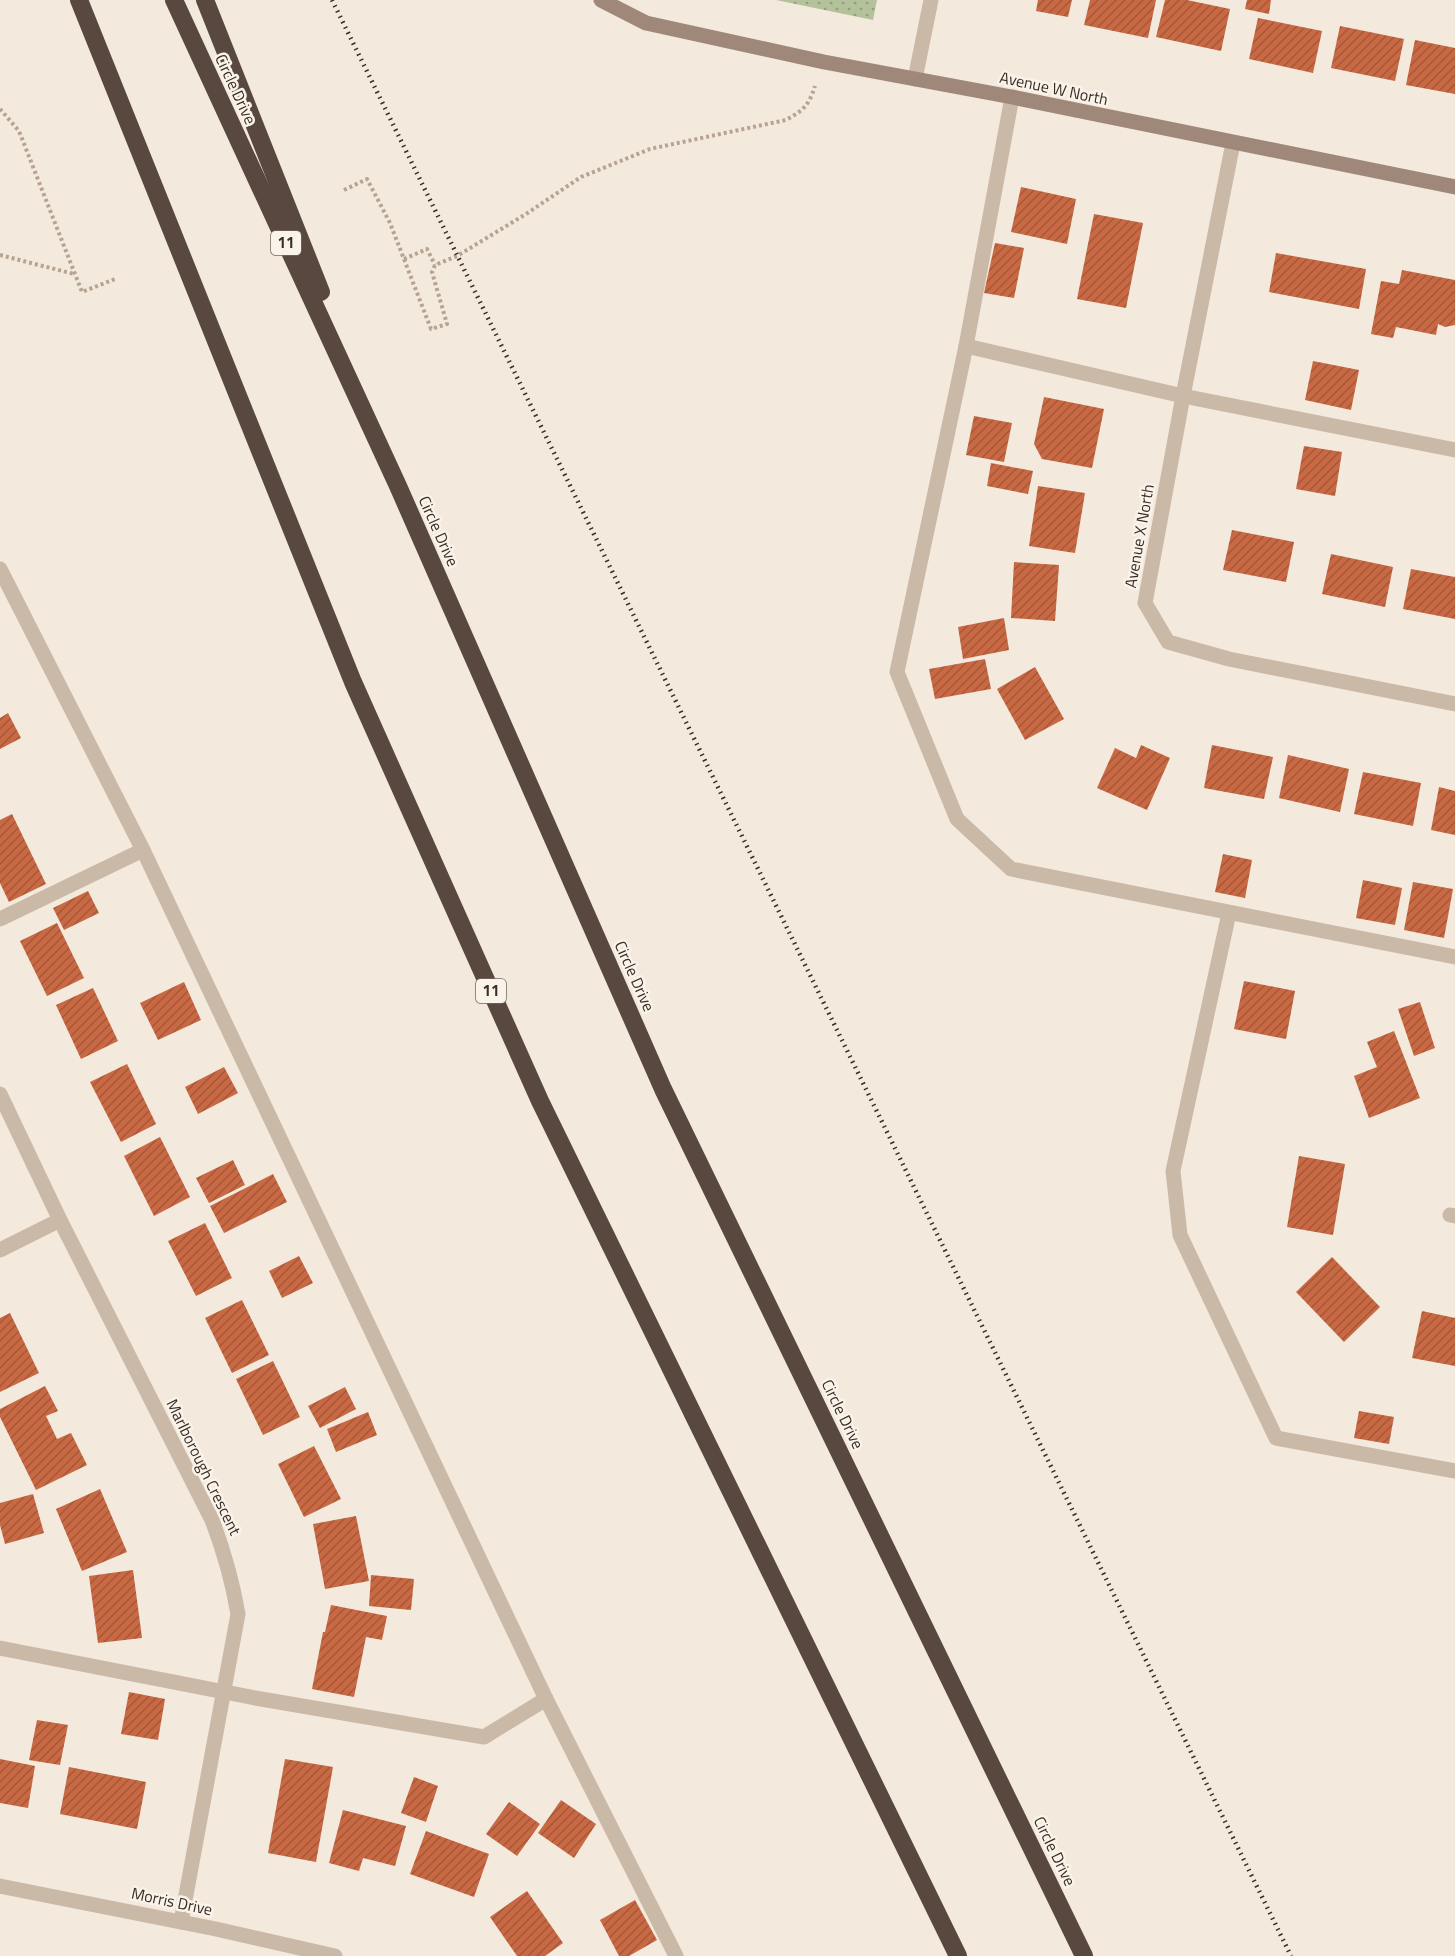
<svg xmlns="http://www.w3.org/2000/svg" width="1455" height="1956" viewBox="0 0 1455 1956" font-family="'Titillium Web',sans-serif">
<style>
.park{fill:url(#park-dots)}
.building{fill:url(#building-hatch)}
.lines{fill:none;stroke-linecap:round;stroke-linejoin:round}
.path{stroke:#b7a392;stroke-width:4;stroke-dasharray:3 3;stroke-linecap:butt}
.lane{stroke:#cbb9a8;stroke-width:15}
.street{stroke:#cbb9a8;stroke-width:15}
.secondary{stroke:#9f8879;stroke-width:15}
.highway{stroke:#59483f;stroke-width:18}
.rail{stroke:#382e28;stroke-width:4.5;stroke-dasharray:1.5 4.5;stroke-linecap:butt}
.labels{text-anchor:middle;stroke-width:5;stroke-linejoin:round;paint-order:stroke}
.shield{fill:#faf3e9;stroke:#726962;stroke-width:1.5}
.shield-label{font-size:15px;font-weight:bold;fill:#382e28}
.street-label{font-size:16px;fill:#382e28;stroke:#faf3e9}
</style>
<defs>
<pattern id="park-dots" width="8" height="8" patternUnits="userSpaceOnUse" patternTransform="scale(1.5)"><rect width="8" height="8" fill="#b4c29c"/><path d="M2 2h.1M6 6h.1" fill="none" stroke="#939e7f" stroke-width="1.8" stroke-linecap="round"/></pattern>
<pattern id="building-hatch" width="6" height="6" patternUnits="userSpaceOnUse" patternTransform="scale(1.5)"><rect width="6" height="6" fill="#c96944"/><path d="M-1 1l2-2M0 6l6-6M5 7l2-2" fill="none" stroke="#a45739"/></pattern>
</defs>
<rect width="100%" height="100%" fill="#f3e9dc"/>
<polygon class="park" points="776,0 877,0 873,20"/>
<g class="building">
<polygon points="1038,0 1072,0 1068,17 1036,11"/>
<polygon points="1090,0 1156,0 1148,38 1084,25"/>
<polygon points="1165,0 1187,0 1230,9 1221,51 1156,37"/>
<polygon points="1247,0 1271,0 1269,14 1245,9"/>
<polygon points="1258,18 1322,31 1313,73 1249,59"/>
<polygon points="1340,26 1404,39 1395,81 1331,68"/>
<polygon points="1415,40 1455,48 1455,94 1406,85"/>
<polygon points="1021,187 1076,199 1067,244 1011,232"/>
<polygon points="1094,214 1143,223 1126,308 1077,299"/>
<polygon points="995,243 1024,248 1014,298 984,293"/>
<polygon points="1276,253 1366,269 1359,309 1269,292"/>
<polygon points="1402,270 1455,280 1455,325 1445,327 1438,324 1436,335 1396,327 1393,338 1371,334 1381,281 1399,284"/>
<polygon points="1313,361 1359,370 1351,410 1305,400"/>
<polygon points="1044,397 1104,409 1092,468 1042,459 1034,444"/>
<polygon points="974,416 1012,423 1004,462 966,455"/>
<polygon points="1304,446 1342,452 1335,496 1296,489"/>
<polygon points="991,463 1033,471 1028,494 987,486"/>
<polygon points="1038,486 1085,493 1075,553 1029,546"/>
<polygon points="1232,530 1294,542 1286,582 1223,570"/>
<polygon points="1331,554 1393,567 1385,607 1322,594"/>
<polygon points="1014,562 1059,565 1055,621 1011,618"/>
<polygon points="1411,569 1455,577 1455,619 1403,609"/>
<polygon points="1004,618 1009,650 963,659 958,627"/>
<polygon points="985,659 991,689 935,699 929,669"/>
<polygon points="1035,667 1064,719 1025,740 997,689"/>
<polygon points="8,713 21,738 0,749 0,718"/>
<polygon points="1141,745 1170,758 1147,810 1097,788 1115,748 1136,758"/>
<polygon points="1212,745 1273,757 1264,799 1204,788"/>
<polygon points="1288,755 1349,769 1340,812 1279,798"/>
<polygon points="1363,772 1421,783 1413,826 1354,814"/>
<polygon points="1439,787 1455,791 1455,835 1431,830"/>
<polygon points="12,814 46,884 9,902 0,883 0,820"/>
<polygon points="1223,854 1252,860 1245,898 1215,892"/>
<polygon points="1363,880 1402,888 1395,925 1356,918"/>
<polygon points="1413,882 1453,889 1444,938 1404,930"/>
<polygon points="88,891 99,913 64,930 53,908"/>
<polygon points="57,923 84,978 47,996 20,941"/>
<polygon points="1244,981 1295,991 1286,1039 1234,1029"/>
<polygon points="184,982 201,1020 158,1040 140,1003"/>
<polygon points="93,988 118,1041 81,1059 56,1005"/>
<polygon points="1420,1002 1435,1048 1414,1056 1398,1009"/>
<polygon points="1394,1031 1420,1098 1369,1118 1354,1076 1377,1067 1367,1042"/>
<polygon points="127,1064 156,1124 121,1142 90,1082"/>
<polygon points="224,1067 238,1093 198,1114 185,1087"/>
<polygon points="160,1137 190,1197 154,1216 124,1156"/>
<polygon points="1299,1156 1345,1164 1333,1235 1287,1227"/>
<polygon points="233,1160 245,1185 209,1203 196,1178"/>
<polygon points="273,1174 287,1202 224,1233 210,1206"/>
<polygon points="205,1223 232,1278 196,1296 168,1241"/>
<polygon points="299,1256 313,1283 282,1298 269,1271"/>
<polygon points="1332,1257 1380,1307 1344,1342 1296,1292"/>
<polygon points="242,1300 269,1355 232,1373 205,1318"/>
<polygon points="1422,1311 1455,1318 1455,1366 1412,1358"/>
<polygon points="10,1313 39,1373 0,1392 0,1318"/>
<polygon points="273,1361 300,1417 263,1435 236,1379"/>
<polygon points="45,1386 58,1411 46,1416 57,1439 71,1433 87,1465 36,1490 0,1417 0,1409"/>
<polygon points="345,1387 356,1409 320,1428 308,1406"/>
<polygon points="1359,1411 1394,1417 1389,1444 1354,1438"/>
<polygon points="368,1412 377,1435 336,1452 327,1429"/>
<polygon points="314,1446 341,1499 304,1517 278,1464"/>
<polygon points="100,1489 127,1552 82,1571 56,1509"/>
<polygon points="33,1494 44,1533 5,1544 0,1525 0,1503"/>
<polygon points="356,1516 369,1581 325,1589 313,1524"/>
<polygon points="133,1570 142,1638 98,1643 89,1576"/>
<polygon points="371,1575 414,1579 411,1610 369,1606"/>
<polygon points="331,1605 387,1616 382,1640 366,1637 354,1697 312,1689 323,1632 325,1632"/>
<polygon points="129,1692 165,1699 158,1740 121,1734"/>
<polygon points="37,1720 68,1725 60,1765 29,1760"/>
<polygon points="0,1759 35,1766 28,1808 0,1803"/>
<polygon points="285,1759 333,1767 316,1862 268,1853"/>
<polygon points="69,1767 146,1782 137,1829 60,1814"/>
<polygon points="414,1777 438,1786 426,1822 401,1813"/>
<polygon points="561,1800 596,1824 574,1858 538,1833"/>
<polygon points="509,1802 540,1824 517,1856 486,1834"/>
<polygon points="343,1810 406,1826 395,1866 363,1858 359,1871 329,1863"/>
<polygon points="426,1831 489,1854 474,1897 410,1874"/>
<polygon points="527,1891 563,1943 545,1956 517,1956 490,1917"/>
<polygon points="635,1900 657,1940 629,1956 619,1956 600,1920"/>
</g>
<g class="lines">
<g class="path">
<polyline points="0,109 19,131 82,292 115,279"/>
<path d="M344 190 367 179 390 223 431 329 447 324 432 272 435 265 457 256 526 214 581 177 650 149 786 120C804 110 809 105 815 86"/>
<polyline points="0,255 74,274"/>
<polyline points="404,259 427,249 435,265"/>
</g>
<g class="lane">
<polyline points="1012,97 966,346 897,672 957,819 1011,869 1455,957"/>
<polyline points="966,346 1183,396 1455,450"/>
<polyline points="0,569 143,850 546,1699 676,1956"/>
<polyline points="1229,913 1173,1171 1180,1235 1276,1438 1455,1471"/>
<polyline points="0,919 143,850"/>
<polyline points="0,1648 255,1698 484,1737 546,1699"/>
</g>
<g class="street">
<polyline points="915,79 931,0"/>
<polyline points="1233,143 1183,396 1145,603 1168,642 1229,659 1455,704"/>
<path d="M0 1094 60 1220 212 1520C225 1554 232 1579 238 1614L181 1922"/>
<polyline points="1450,1215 1455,1216"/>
<polyline points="0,1250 60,1220"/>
<polyline points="0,1886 216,1929 335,1956"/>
</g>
<polyline class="secondary" points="601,0 646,23 824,62 1012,97 1455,187"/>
<g class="highway">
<polyline points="79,0 353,682 540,1101 958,1956"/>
<polyline points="174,0 398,486 663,1089 1084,1956"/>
<polyline points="205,0 321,292"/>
</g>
<polyline class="rail" points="332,0 1291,1956"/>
</g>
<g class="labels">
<g class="shield">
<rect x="271" y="231" width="30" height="24" rx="4.5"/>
<rect x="476" y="979" width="30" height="24" rx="4.5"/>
</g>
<g class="shield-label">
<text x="286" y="248">11</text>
<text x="491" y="996">11</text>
</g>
<g class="street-label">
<text transform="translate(1054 88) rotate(12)" y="6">Avenue W North</text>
<text transform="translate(236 89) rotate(65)" y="6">Circle Drive</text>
<text transform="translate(439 531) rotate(66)" y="6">Circle Drive</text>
<text transform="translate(1139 536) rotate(-80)" y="6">Avenue X North</text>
<text transform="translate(635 976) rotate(66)" y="6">Circle Drive</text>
<text transform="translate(843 1414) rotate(64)" y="6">Circle Drive</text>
<text transform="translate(204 1467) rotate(64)" y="6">Marlborough Crescent</text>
<text transform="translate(1055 1851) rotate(64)" y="6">Circle Drive</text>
<text transform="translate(172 1901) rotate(12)" y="6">Morris Drive</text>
</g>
</g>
</svg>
